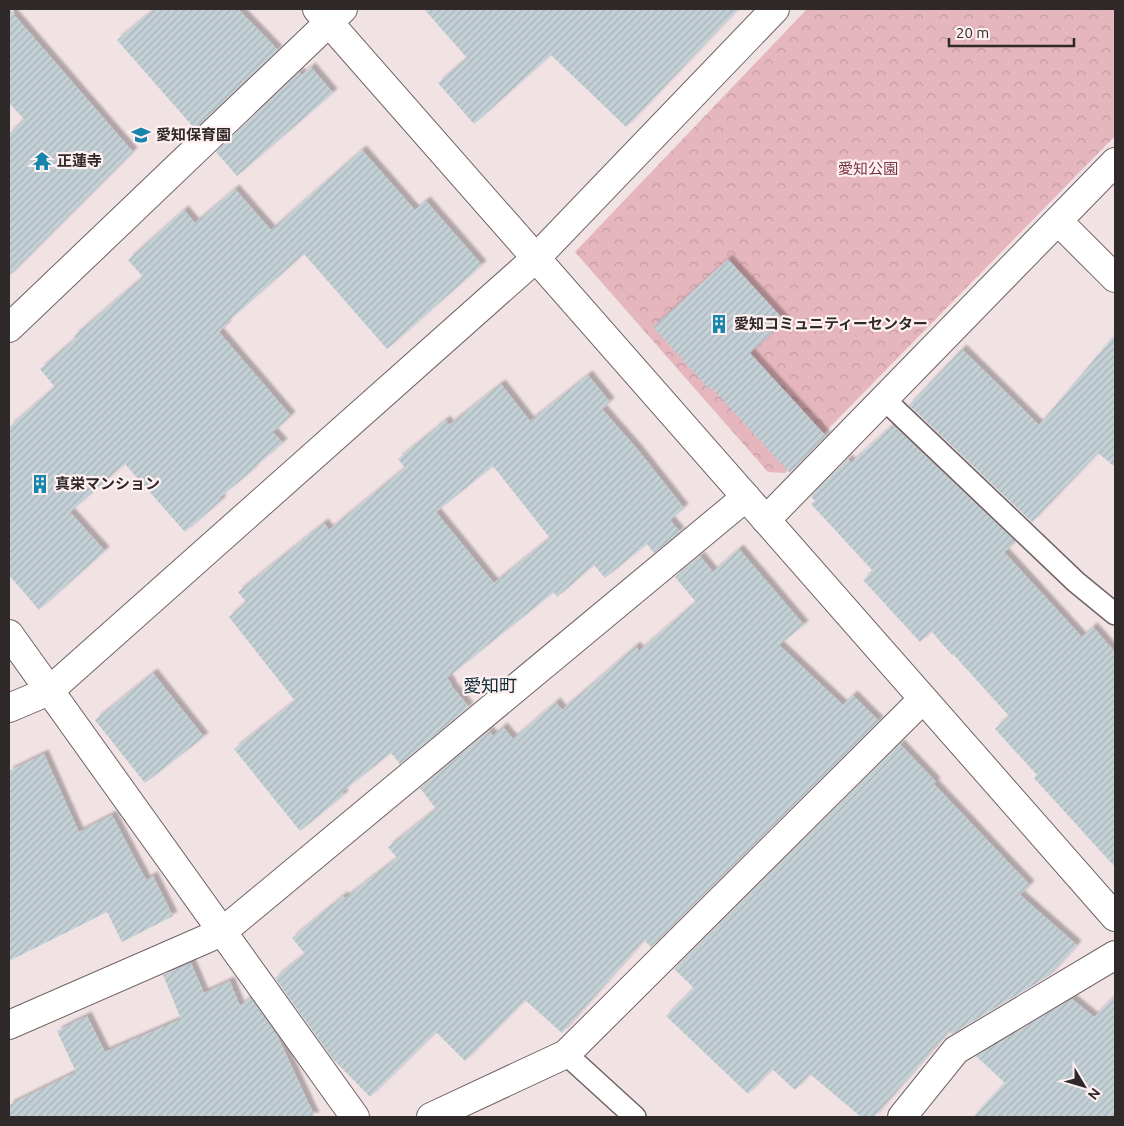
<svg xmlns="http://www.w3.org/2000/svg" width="1124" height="1126" viewBox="0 0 1124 1126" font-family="Ubuntu,'Noto Sans JP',sans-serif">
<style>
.park{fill:url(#park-crowns)}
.building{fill:url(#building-hatch);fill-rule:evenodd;filter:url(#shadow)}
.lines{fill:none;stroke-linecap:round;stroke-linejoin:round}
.service-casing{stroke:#706365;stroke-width:24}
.minor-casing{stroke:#706365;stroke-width:30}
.tertiary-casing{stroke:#706365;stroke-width:30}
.service{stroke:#fff;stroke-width:21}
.minor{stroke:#fff;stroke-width:28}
.tertiary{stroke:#fff;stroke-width:28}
.labels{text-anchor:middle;stroke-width:4.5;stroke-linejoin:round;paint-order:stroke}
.poi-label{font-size:15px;font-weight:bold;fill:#2f292a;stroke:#fff0f1;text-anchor:start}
.park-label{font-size:15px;fill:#783443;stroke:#fff0f1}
.quarter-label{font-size:18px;fill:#122e3a;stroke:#fff0f1}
</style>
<defs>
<pattern id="park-crowns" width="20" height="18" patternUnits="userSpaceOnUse" patternTransform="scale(1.25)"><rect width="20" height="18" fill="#e5b6bd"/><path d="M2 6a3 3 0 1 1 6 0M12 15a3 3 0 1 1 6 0" fill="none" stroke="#c59ca3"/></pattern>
<pattern id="building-hatch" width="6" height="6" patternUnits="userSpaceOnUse" patternTransform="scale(1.25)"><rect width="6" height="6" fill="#c3d0d6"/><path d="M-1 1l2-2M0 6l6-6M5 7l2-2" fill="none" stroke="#a8b3b8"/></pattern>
<filter id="shadow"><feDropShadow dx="4.5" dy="-4.5" stdDeviation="1" flood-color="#0004"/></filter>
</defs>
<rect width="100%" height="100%" fill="#f1e2e4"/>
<polygon class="park" points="807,9 1115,9 1115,136 785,473 768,472 575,252"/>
<g class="building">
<polygon points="9,9 133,152 9,276 9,134 24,119 9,103"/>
<polygon points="155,9 238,9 278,50 195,129 117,40"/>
<polygon points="424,9 738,9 626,127 551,55 474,124 438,83 467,58"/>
<polygon points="311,67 333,93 237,176 216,152 299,72 302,75"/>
<polygon points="362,150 415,210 426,201 482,265 387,349 304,254 226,323 227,324 219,332 291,416 273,432 283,443 252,469 253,470 219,498 222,500 185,532 125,464 70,512 105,551 39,610 9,575 9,427 55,387 40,369 76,338 74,336 143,277 128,260 184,210 195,223 235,189 271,230"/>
<polygon points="728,259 785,321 750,353 826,436 790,473 712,388 710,390 653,327"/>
<polygon points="1115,335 1115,467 1098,453 1032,522 909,405 962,349 1039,425"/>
<path d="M588 375 610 402 602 409 638 450 684 508 670 520 680 532 654 553 647 544 605 578 594 565 557 597 554 592 447 678 452 684 451 685 469 707 400 764 391 753 342 792 344 795 300 831 234 749 295 701 229 617 246 602 238 592 324 523 329 530 405 468 398 459 446 420 449 425 501 384 530 421ZM493 466 550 538 494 583 436 512Z"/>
<polygon points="893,425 1014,540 1010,545 1011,546 1004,552 1082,637 1093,627 1115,652 1115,867 1034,778 1037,775 995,729 1009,716 953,654 952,655 931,631 920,642 863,580 873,571 811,504 815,501 811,496 848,459 851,463"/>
<polygon points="739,549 804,625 779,645 843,705 853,695 879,721 651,947 644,940 562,1033 525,1000 465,1061 436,1032 370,1097 332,1058 275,978 305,954 292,938 343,896 345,898 397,858 388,847 436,809 420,788 489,731 493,736 503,727 513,739 556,702 562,710 636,646 639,651 696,602 675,577 700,556 713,572"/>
<polygon points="153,673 204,737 145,783 95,720"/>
<polygon points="900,744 936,782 934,784 1030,885 1020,895 1077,945 1050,975 952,1034 949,1031 874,1117 861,1117 810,1074 795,1090 772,1069 748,1094 666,1016 694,988 674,969"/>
<polygon points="44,754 79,832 112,815 146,880 153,876 173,916 122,942 107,912 9,961 9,771"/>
<polygon points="191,963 204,993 230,981 240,1006 251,998 278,1037 315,1117 9,1117 9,1105 76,1072 57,1031 87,1016 105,1052 181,1019 163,975"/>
<polygon points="1115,996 1115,1117 973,1117 1005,1083 976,1056 1072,999 1094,1017"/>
</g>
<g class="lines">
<g class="service-casing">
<g id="service">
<polyline points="884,399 1076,582 1115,614"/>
<polyline points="566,1054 635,1117"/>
</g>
</g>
<g class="minor-casing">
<g id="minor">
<polyline points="1058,221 1115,278"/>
<polyline points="9,328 343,9"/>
<polyline points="766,520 1115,162"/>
<polyline points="9,634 355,1117"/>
<polyline points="9,708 49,691 536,258 775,9"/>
<polyline points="9,1025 222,932 746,497"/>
<polyline points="431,1117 566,1054 923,699"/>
<polyline points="902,1117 956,1050 1115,955"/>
</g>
</g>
<g class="tertiary-casing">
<polyline id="tertiary" points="317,9 1115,917"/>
</g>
<use href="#service" class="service"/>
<use href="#minor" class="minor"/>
<use href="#tertiary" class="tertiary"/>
</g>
<defs>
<g id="school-bare" transform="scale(1.5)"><path d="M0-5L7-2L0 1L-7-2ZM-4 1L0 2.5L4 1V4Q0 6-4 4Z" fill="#1685ac" stroke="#fff0f1" stroke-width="2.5" paint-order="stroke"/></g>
<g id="temple-bare" transform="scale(1.5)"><path d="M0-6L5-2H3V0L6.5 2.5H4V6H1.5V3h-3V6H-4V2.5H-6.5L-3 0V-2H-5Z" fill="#1685ac" stroke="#fff0f1" stroke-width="2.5" paint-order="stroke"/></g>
<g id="building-bare" transform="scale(1.5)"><path d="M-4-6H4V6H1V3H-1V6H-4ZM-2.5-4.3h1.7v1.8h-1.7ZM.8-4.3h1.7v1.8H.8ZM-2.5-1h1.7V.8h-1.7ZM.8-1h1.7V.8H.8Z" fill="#1685ac" stroke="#fff0f1" stroke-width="2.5" paint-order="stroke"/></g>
</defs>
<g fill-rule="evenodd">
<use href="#school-bare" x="141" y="135"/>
<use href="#temple-bare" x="42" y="161"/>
<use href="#building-bare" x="719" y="324"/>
<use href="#building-bare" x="40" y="484"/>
</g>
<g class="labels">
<g class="poi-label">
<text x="156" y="140">愛知保育園</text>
<text x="57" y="166">正蓮寺</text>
<text x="734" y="329">愛知コミュニティーセンター</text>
<text x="55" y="489">真栄マンション</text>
</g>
<g class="park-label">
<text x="868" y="174">愛知公園</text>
</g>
<g class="quarter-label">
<text x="490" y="692">愛知町</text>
</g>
</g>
<rect width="1124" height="1126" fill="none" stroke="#2f292a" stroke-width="20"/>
<g transform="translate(1084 1086) rotate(128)" stroke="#fff0f1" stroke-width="4" paint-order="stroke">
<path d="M0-4L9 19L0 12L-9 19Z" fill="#2f292a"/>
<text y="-8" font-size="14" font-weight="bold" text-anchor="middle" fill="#2f292a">N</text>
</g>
<path d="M949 38v8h125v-8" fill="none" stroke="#2f292a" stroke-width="2.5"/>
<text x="956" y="38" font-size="15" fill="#2f292a" stroke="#fff0f1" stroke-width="4" paint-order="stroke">20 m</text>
</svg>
